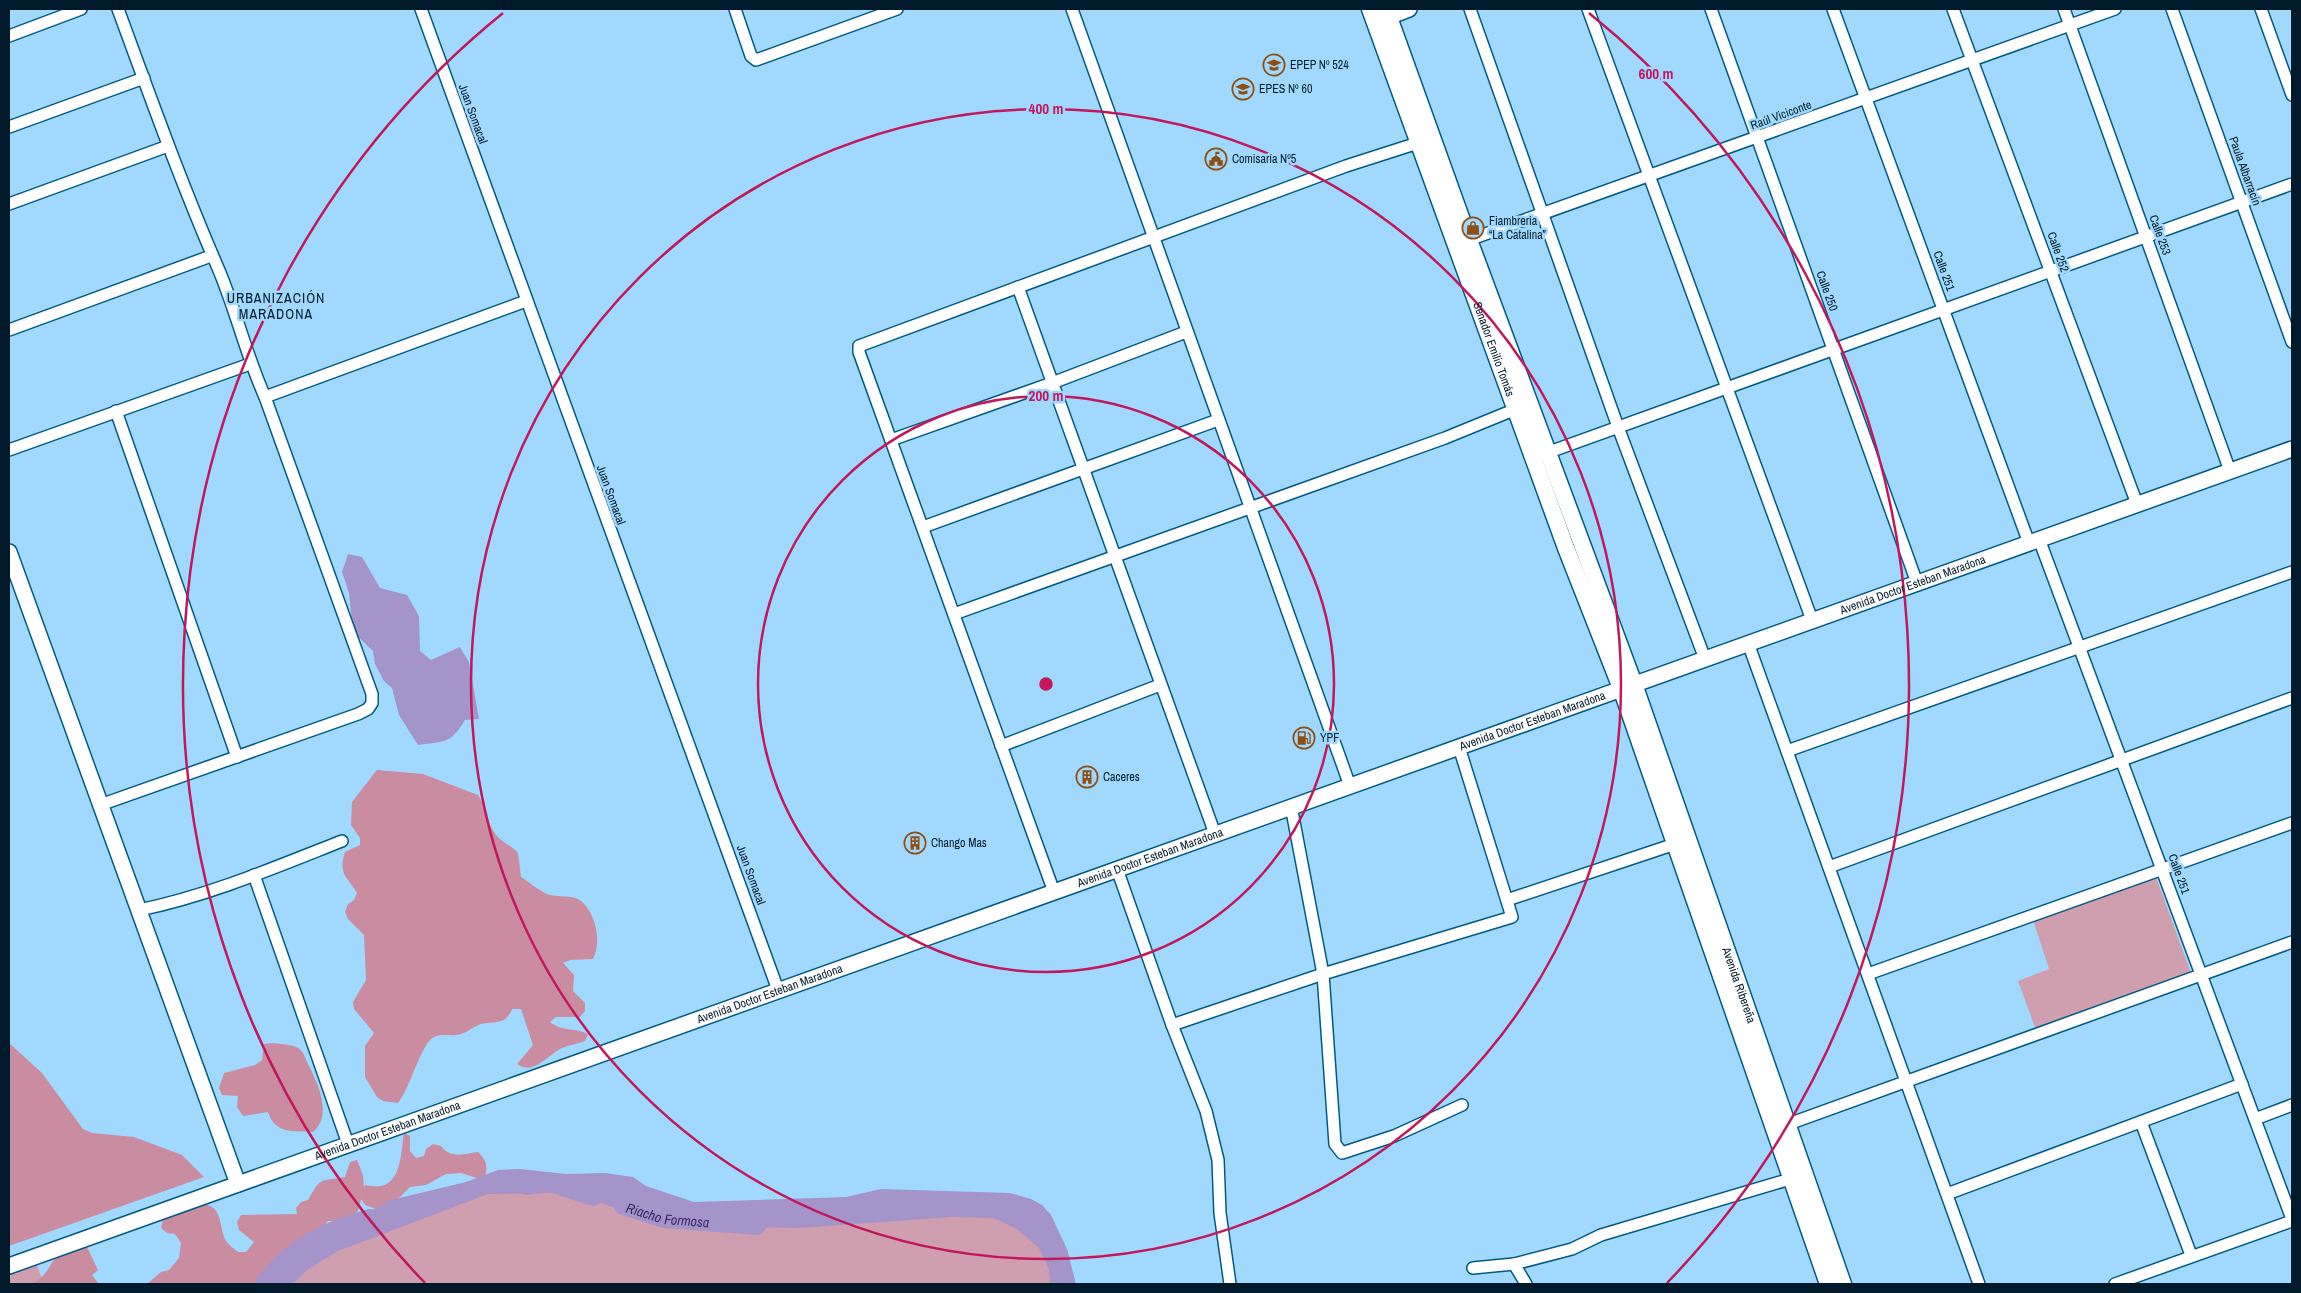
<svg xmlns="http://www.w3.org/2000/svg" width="2301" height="1293" viewBox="0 0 2301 1293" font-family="'Archivo Narrow',sans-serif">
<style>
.green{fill:#d09faf}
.forest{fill:#ca8ca0}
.water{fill:#a494ca}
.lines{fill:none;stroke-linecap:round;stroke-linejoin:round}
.river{stroke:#a494ca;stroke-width:18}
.street-casing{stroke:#025a82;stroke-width:14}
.secondary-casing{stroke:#025a82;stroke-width:18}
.primary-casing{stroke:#025a82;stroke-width:19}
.street{stroke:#fff;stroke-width:11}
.secondary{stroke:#fff;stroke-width:15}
.primary{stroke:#fff;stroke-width:16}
.ring{fill:none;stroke:#c2185b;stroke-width:2.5}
.labels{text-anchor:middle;stroke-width:5;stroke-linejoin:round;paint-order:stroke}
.poi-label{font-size:12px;fill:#001a2b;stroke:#a1d9fe;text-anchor:start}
.street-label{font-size:12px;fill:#001a2b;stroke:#a1d9fe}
.neighbourhood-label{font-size:14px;letter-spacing:1px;fill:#001a2b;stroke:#a1d9fe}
.water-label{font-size:14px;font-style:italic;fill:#3f2668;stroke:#a1d9fe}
.centre{fill:#c2185b;stroke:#a1d9fe;stroke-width:2.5}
.ring-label{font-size:15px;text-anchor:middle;font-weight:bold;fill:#c2185b;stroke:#a1d9fe;stroke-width:5;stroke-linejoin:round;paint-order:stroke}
</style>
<rect width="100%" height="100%" fill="#a1d9fe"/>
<g class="green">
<polygon points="2156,877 2191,973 2036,1030 2018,981 2049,969 2033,920"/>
<polygon points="550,1183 664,1219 749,1227 978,1208 1046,1243 1057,1284 265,1284 462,1193"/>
<polygon points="36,1262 42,1279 30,1284 9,1284 9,1272"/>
</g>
<g class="forest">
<path d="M377 770 423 774 478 795C486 806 486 820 494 832 500 842 511 845 518 853L521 877C529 882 538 890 547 894 558 898 572 894 581 901 596 913 602 943 593 959L570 960 563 963 574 975 573 991 585 1003V1011L580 1017H556L550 1022C562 1032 574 1027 588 1034L585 1041C577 1044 569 1045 562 1048 547 1055 534 1076 517 1064L533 1045 521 1009H512C506 1025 496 1021 481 1024 474 1026 468 1032 461 1034 453 1037 442 1033 434 1037 421 1043 410 1089 398 1103L383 1101 377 1097 365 1077V1046L374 1033 354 1009 353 1002 366 980 364 935 348 919 345 912 348 904 354 900 357 893C346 875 338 874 345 852L360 845V838L351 825 352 802Z"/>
<polygon points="9,1043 42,1073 83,1129 92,1133 134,1137 182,1155 204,1177 9,1246"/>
<path d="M272 1043C280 1044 292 1044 298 1048 304 1052 305 1058 308 1064 318 1083 333 1116 313 1132 293 1131 275 1134 268 1112L243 1116 237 1107 238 1096 222 1095 219 1088 224 1073 255 1065 262 1060 264 1044Z"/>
<path d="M404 1133 410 1136V1151L416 1158 424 1156 426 1149 433 1144 441 1146C451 1159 463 1154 478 1152 487 1160 489 1169 483 1180L461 1173 446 1174 426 1185 410 1187 399 1198 379 1210 365 1205 361 1199C359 1220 346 1221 328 1221L308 1244 256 1284H147L161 1272 169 1270 179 1258 181 1243 175 1234 167 1233 161 1228 163 1220C175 1214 206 1195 216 1211 222 1220 221 1233 226 1241 229 1245 234 1249 238 1252H246L254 1242 239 1230 237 1222 241 1215 297 1214 296 1208 301 1202 308 1200C322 1175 320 1182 345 1177L350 1162 357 1160 363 1175 364 1187 365 1185C370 1186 376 1187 381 1186 402 1182 401 1149 404 1133Z"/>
<path d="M78 1243 86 1245 98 1270 92 1275 99 1284H30C33 1282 38 1281 41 1278 55 1264 55 1244 81 1249Z"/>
</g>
<g class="water">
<path d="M348 554 362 557 380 588 407 595 419 616 420 651 431 660 460 647 469 662 479 719 465 720C450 744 446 741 418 745L399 715 392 688 384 681 375 664 373 651 353 632 349 593 342 572Z"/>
<polygon points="520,1169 566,1174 605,1173 633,1177 646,1186 694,1202 846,1197 881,1189 1010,1193 1031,1199 1042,1205 1051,1215 1067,1249 1076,1284 1050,1284 1049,1269 1039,1248 1017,1229 993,1218 952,1217 800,1228 740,1227 690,1222 633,1212 609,1206 550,1183 552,1193 488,1194 338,1251 307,1270 293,1284 256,1284 257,1277 266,1268 301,1247 391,1200 466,1182 498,1170"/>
</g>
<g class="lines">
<g class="river">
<polyline points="527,1186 550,1183 593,1197"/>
<path id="s1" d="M623 1206 664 1219 757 1226"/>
<path d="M265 1284C288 1248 329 1229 370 1218"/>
</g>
<g class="street-casing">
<g id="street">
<polyline points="421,9 778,990"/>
<polyline points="735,9 751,56 756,60 897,9"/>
<polyline points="1072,9 1350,786"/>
<polyline points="1470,9 1618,427 1705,659"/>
<polyline points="1588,9 1812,620"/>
<polyline points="1711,9 1917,583"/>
<polyline points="1833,9 2029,543"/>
<polyline points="1953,9 2137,504"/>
<polyline points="2064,9 2230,471"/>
<polyline points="2172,9 2292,342"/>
<polyline points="2261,9 2292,95"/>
<polyline points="9,36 81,9"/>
<polyline points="9,127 144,78"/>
<polyline points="9,204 168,146"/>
<polyline points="1463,242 2115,9"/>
<polyline points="1018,287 1215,834"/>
<polyline points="9,330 211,256"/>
<polyline points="265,397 526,301"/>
<polyline points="116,411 237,757"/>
<polyline points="891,440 1052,383 1186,332"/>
<polyline points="9,450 250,364"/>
<polyline points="1541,455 2292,184"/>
<polyline points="923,527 1218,420"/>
<polyline points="2039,539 2292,1219"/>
<polyline points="954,614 1445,438 1516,409"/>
<polyline points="1748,643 1979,1284"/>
<polyline points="1001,746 1160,685"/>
<polyline points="1787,751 2292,572"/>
<path d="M100 805 358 714 368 709 372 703V694L265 397C246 355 236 310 218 268 181 183 150 96 118 9"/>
<polyline points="1291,806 1323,974 1335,1144 1342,1153 1394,1136 1462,1105"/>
<polyline points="1829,867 2292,698"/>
<polyline points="1117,869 1172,1025 1206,1111 1218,1160 1220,1213 1230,1284"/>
<polyline points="254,875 348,1144"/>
<polyline points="1054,892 859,352 859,346 1346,166 1424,141"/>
<polyline points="1507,900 1681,842"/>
<path d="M139 910C208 896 276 867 342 841"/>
<polyline points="1868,974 2292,823"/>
<polyline points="1172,1025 1323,974 1512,917 1459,747"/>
<polyline points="2255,1119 2292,1105"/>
<polyline points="2141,1122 2191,1255"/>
<polyline points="1783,1126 2292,942"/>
<polyline points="1947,1194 2242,1084"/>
<polyline points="1473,1268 1514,1264"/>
<polyline points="1526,1284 1514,1264 1572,1249 1601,1235 1797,1177"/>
<polyline points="2115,1284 2292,1221"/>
</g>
</g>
<g class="secondary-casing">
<g id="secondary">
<polyline points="1378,21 1409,9"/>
<polyline points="9,552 238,1184"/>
<path id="s2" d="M9 1266 2292 449"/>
</g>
</g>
<g class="primary-casing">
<g id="primary">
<path id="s3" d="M1370 9 1566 548 1621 688 1828 1284"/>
<path id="s4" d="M1386 9 1469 240 1634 684 1843 1284"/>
</g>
</g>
<use href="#street" class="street"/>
<use href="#secondary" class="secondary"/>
<use href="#primary" class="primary"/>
</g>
<g class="ring">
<circle cx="1046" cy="684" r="288"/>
<circle cx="1046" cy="684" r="575"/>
<path d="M425 1283A863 863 0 0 1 503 13M1589 13A863 863 0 0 1 1667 1283"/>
</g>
<defs>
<g id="school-ring" transform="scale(1.125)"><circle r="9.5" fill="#a1d9fe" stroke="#8d4f14" stroke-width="1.5"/><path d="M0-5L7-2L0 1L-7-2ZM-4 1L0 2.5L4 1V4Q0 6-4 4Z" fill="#8d4f14"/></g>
<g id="civic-ring" transform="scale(1.125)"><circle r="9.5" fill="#a1d9fe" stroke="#8d4f14" stroke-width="1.5"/><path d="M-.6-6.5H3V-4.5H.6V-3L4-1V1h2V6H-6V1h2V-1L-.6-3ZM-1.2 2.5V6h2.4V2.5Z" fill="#8d4f14"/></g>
<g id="shop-ring" transform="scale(1.125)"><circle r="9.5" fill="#a1d9fe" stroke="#8d4f14" stroke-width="1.5"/><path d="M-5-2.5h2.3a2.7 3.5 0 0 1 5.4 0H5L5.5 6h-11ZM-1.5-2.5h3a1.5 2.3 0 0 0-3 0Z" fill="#8d4f14"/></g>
<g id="fuel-ring" transform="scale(1.125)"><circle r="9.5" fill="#a1d9fe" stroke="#8d4f14" stroke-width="1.5"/><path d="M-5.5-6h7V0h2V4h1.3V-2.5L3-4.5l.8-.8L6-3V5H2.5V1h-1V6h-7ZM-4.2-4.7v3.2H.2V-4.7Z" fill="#8d4f14"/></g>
<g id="building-ring" transform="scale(1.125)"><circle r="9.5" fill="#a1d9fe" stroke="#8d4f14" stroke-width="1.5"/><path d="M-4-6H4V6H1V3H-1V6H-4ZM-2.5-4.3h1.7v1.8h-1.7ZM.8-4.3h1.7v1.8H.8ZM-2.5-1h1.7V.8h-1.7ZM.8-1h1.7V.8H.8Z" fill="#8d4f14"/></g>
</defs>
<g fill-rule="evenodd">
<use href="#school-ring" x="1274" y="65"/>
<use href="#school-ring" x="1243" y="89"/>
<use href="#civic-ring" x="1216" y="159"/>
<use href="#shop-ring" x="1473" y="228"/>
<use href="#fuel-ring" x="1304" y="738"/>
<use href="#building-ring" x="1087" y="777"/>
<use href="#building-ring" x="915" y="843"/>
</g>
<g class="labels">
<g class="poi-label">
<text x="1290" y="69">EPEP Nº 524</text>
<text x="1259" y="93">EPES Nº 60</text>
<text x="1232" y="163">Comisaría Nº5</text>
<text x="1489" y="225">Fiambreria<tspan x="1489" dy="14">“La Catalina”</tspan></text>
<text x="1320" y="742">YPF</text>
<text x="1103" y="781">Caceres</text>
<text x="931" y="847">Chango Mas</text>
</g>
<g class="street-label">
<text transform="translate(473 114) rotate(70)" y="4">Juan Somacal</text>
<text transform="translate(1781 115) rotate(-20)" y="4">Raúl Viciconte</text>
<text transform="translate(2245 171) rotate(70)" y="4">Paula Albarracín</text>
<text transform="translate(2160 235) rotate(70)" y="4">Calle 253</text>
<text transform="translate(2058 252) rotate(70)" y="4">Calle 252</text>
<text transform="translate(1944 271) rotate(70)" y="4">Calle 251</text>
<text transform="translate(1827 291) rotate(70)" y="4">Calle 250</text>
<text dy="4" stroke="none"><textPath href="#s3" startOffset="362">Senador Emilio Tomás</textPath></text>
<text transform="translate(611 495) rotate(70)" y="4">Juan Somacal</text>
<text dy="4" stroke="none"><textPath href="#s2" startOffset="2022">Avenida Doctor Esteban Maradona</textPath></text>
<text dy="4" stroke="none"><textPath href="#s2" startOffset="1618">Avenida Doctor Esteban Maradona</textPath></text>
<text dy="4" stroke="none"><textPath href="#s2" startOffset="1212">Avenida Doctor Esteban Maradona</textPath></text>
<text transform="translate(2179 874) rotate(70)" y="4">Calle 251</text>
<text transform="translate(751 875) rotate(70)" y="4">Juan Somacal</text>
<text dy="4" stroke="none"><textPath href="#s4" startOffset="1038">Avenida Ribereña</textPath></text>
<text dy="4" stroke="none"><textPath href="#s2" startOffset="808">Avenida Doctor Esteban Maradona</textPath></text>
<text dy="4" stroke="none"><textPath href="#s2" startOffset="402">Avenida Doctor Esteban Maradona</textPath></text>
</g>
<g class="neighbourhood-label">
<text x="276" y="303">URBANIZACIÓN<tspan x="276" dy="16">MARADONA</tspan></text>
</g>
<g class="water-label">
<text dy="5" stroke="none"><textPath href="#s1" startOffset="46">Riacho Formosa</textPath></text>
</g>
</g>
<circle cx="1046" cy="684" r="8" class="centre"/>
<g class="ring-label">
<text x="1656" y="79">600 m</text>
<text x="1046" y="114">400 m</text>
<text x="1046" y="401">200 m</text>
</g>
<rect width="2301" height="1293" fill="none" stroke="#001a2b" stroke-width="20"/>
</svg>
